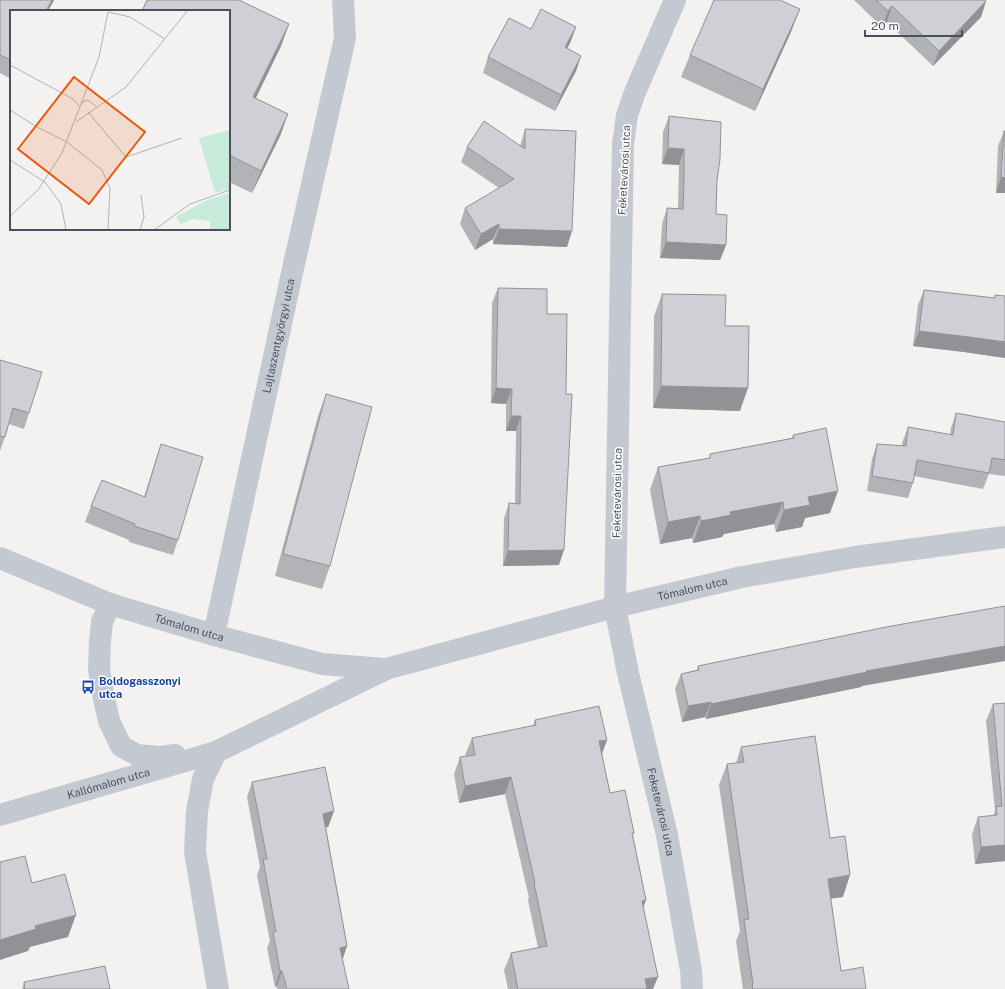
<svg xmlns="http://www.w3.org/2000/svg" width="1005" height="989" viewBox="0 0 1005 989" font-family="'Public Sans',sans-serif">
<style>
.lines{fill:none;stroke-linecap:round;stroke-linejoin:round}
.minor{stroke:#c4c9d1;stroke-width:22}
.wall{fill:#b2b3b7}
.shaded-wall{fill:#919295}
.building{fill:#cfd0d5;stroke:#919295}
.labels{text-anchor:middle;stroke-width:3;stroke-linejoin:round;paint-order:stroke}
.street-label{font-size:11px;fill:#4b515c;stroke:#fff}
.transit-label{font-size:11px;font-weight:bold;fill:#164399;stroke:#fff;text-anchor:start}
.inset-road{fill:none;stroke:#b0b2b5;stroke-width:1}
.view{fill:#e8590c;fill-opacity:0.15;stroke:#e8590c;stroke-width:2}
.inset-edge{fill:none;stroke:#4b515c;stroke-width:2}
</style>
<rect width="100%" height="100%" fill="#f3f2f1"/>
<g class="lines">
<g class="minor">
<path id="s1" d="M675 0 635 92 627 115 623 144 615 607 628 673 667 835 691 970 692 989"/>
<path id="s2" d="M0 558 110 604 214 635 322 664 385 669"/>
<polyline points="110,604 102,622 100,642 99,669 103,694 109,721 121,746 137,755 159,757 175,755"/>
<path id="s3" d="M214 635 292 273 345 38 343 0"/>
<polyline points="216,752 203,779 197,811 195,852 218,989"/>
<path id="s4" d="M0 815 216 752 386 669 615 607 742 577 855 557 1005 537"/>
</g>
</g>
<g class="wall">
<polygon points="0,0 54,0 48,11 11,11 11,79 0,73"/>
<polygon points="147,0 239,0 289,24 281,46 256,98 288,114 280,136 252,193 229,182 229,11 142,11"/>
<polygon points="854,0 985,0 986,1 981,17 933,66 887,22 882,27"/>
<polygon points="576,27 570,43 567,49 581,56 576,71 555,111 483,73 488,57 531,29"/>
<polygon points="791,32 755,111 681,77 690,55"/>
<polygon points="669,116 717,181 716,214 726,245 720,260 660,258 662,224 667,208 678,208 679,165 662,164 663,132"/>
<polygon points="525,129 567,247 493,244 493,239 475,250 460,224 465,208 499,188 461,162 467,147 520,146"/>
<polygon points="1004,131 1005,131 1005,193 996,193 998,146"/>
<polygon points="498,288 547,314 559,565 503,566 504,518 509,503 515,504 516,431 506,431 506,404 491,403 492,303"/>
<polygon points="924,290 994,298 995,295 1005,296 1005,358 964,352 913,346 918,305"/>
<polygon points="662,294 725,326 740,411 653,408 654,316"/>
<polygon points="0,360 29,413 24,429 9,424 5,437 0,451"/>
<polygon points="326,394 330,566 322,589 275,576 318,416"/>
<polygon points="956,413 1005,422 1005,476 989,474 983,489 914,476 913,483 908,498 867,491 872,459 877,444 902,446 902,443 908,427 950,435 951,428"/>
<polygon points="793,435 830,513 805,518 802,527 776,532 774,524 724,534 722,537 693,543 692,538 660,544 650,490 658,467 709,458 710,454 792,438"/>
<polygon points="161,444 178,540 173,555 129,542 129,540 85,522 91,506 144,497 156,459"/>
<polygon points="698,666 862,686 861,687 706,719 705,717 682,722 675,689 681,674 697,670"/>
<polygon points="1005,703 1005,861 975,864 972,834 978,817 993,816 995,811 986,721 993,704"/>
<polygon points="535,720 607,740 602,754 610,793 634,833 633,835 646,900 643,907 653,989 508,989 504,970 511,953 538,948 528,900 529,898 505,794 459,803 454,774 460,757 466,756 465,755 472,738 533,726"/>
<polygon points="741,747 830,838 843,897 831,898 841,971 866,989 743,989 736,941 740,931 719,785 727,764 736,763"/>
<polygon points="252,782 334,811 328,827 326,827 347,946 342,960 349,989 277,989 277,986 275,987 267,948 270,941 257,875 260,867 247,797"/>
<polygon points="24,982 110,989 22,989"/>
</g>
<g class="shaded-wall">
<polygon points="52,0 54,0 48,11 46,11"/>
<polygon points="986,1 981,17 933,66 939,51"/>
<polygon points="892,6 887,22 882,27 888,11"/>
<polygon points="800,9 791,32 755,111 763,89"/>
<polygon points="289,24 281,46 245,120 253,97"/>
<polygon points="576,27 570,43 559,63 565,47"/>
<polygon points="581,56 576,71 555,111 561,95"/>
<polygon points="288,114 280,136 252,193 261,171"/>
<polygon points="668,148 684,149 679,165 662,164"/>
<polygon points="1001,177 1005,178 1005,193 996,193"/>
<polygon points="499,224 493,239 475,250 481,234"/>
<polygon points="499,229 572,231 567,247 493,244"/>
<polygon points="666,242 726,245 720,260 660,258"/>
<polygon points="919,331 969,337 1005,342 1005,358 964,352 913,346"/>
<polygon points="661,386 748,388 740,411 653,408"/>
<polygon points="496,388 512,389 506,404 491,403"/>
<polygon points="511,416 521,416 516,431 506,431"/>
<polygon points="838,491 830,513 805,518 802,527 776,532 784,510 808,497"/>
<polygon points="783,502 774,524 724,534 722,537 693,543 701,521 730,512"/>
<polygon points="700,516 692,538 660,544 668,522"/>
<polygon points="564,550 559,565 503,566 508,551"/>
<polygon points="1005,646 1005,661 862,686 861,687 706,719 711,704 866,671"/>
<polygon points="711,702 705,717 682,722 688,706"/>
<polygon points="607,740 601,756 599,741"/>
<polygon points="511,777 505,794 459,803 465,786"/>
<polygon points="334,811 328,827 317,829 323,814"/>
<polygon points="1005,845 1005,861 975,864 981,847"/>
<polygon points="850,875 843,897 820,900 828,879"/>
<polygon points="646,900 640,917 642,901"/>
<polygon points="76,915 68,937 30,947 28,951 0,960 0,940 35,926"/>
<polygon points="347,946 342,961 340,948"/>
<polygon points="280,971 282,971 277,986 275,987"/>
<polygon points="658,977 653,989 641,989 645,979"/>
</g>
<g class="building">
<polygon points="0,0 52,0 46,11 11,11 11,60 0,55"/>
<polygon points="147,0 239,0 289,24 253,97 288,114 261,171 229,155 229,11 148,11 143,9"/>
<polygon points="714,0 780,0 800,9 763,89 690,55"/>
<polygon points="876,0 985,0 986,1 939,51 892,6 888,11"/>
<polygon points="541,9 576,27 565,47 581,56 561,95 488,57 509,18 531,29"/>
<polygon points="669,116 721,122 720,159 717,181 716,214 727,215 726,245 666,242 667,208 683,209 684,180 684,149 668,148"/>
<polygon points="484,121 525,149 525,129 576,131 572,231 499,229 499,224 481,234 465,208 514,179 467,147"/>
<polygon points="1004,131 1005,131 1005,178 1001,177"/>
<polygon points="498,288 547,289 547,314 567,314 566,394 572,394 564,550 508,551 509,503 520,504 521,416 511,416 512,389 496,388"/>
<polygon points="924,290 995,298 995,295 1005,296 1005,342 969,337 919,331"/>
<polygon points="662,294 726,295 725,326 749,326 748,388 661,386"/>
<polygon points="0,360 42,372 29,413 13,408 5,437 0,436"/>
<polygon points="326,394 372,407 330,566 283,554"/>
<polygon points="956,413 1005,422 1005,460 992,458 989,473 917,460 913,483 872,476 877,444 906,446 908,427 953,435"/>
<polygon points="826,428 838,491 808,497 810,505 784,510 783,502 730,512 731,515 701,521 700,516 668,522 658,467 710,458 710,454 794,438 793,435"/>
<polygon points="161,444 203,457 178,540 134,526 135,524 91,506 102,480 145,497"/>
<polygon points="1005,606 1005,646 866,671 867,672 711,704 711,702 688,706 681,674 699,670 698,666 886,627"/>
<polygon points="1005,703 1005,845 981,847 978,817 997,815 996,807 1002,806 993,704"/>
<polygon points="599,706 607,740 599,741 610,793 625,790 634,833 632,833 646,900 642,901 658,977 645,979 647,989 518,989 511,953 547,946 534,883 535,883 511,777 465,786 460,757 475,755 472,738 536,725 535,720"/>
<polygon points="815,736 830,838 845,836 850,875 828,879 841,971 863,967 866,989 753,989 752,984 753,984 744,920 749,919 727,764 744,762 741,747"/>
<polygon points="325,767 334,811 323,814 347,946 340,948 349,989 287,989 282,971 280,971 273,932 276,932 263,859 267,859 252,782"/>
<polygon points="25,856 32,883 65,874 76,915 35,926 36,929 0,940 0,862"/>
<polygon points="105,966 110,989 25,989 24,982"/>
</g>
<defs>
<g id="bus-bare" transform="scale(1.08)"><path d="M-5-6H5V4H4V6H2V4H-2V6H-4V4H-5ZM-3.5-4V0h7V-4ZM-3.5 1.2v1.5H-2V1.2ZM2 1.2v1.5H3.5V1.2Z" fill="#1a4fb4" stroke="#fff" stroke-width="2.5" paint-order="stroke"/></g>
</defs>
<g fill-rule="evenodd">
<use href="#bus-bare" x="88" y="687"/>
</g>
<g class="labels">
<g class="street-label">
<text transform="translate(624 170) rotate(-87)" y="4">Feketevárosi utca</text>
<text dy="4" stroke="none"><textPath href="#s3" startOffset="306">Lajtaszentgyörgyi utca</textPath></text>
<text transform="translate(617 493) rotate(-89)" y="4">Feketevárosi utca</text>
<text dy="4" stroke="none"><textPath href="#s4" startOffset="731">Tómalom utca</textPath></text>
<text dy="4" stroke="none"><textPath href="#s2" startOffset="202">Tómalom utca</textPath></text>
<text dy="4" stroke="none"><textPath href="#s4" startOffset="113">Kallómalom utca</textPath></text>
<text dy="4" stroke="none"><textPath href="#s1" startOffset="827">Feketevárosi utca</textPath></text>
</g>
<g class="transit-label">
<text x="99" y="685">Boldogasszonyi<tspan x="99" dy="13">utca</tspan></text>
</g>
</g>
<g transform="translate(10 10)">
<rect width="220" height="220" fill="#f3f2f1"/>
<path d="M220 120V179L205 183 189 128ZM220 183V220H200V211L183 209 171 214 166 207 197 190Z" fill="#c6ebdb"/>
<path class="inset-road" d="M0 55 63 89 69 96M71 93 77 90 86 96M0 100 27 117 57 132 92 160 100 178 98 220M78 102 116 147 172 128M66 112 116 77 178 0M0 150 35 172 51 194 56 220M0 206 28 180 52 143 89 47 98 2 120 7 155 29M130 220 134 207 131 185M144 220 180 194 220 180"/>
<path class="view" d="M64 67 135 122 79 194 8 139Z"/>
<rect width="220" height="220" class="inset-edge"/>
</g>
<path d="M865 30v6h97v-6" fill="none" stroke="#4b515c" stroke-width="2"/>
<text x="871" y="30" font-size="12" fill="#4b515c" stroke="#ffffff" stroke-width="3" paint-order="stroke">20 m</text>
</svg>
